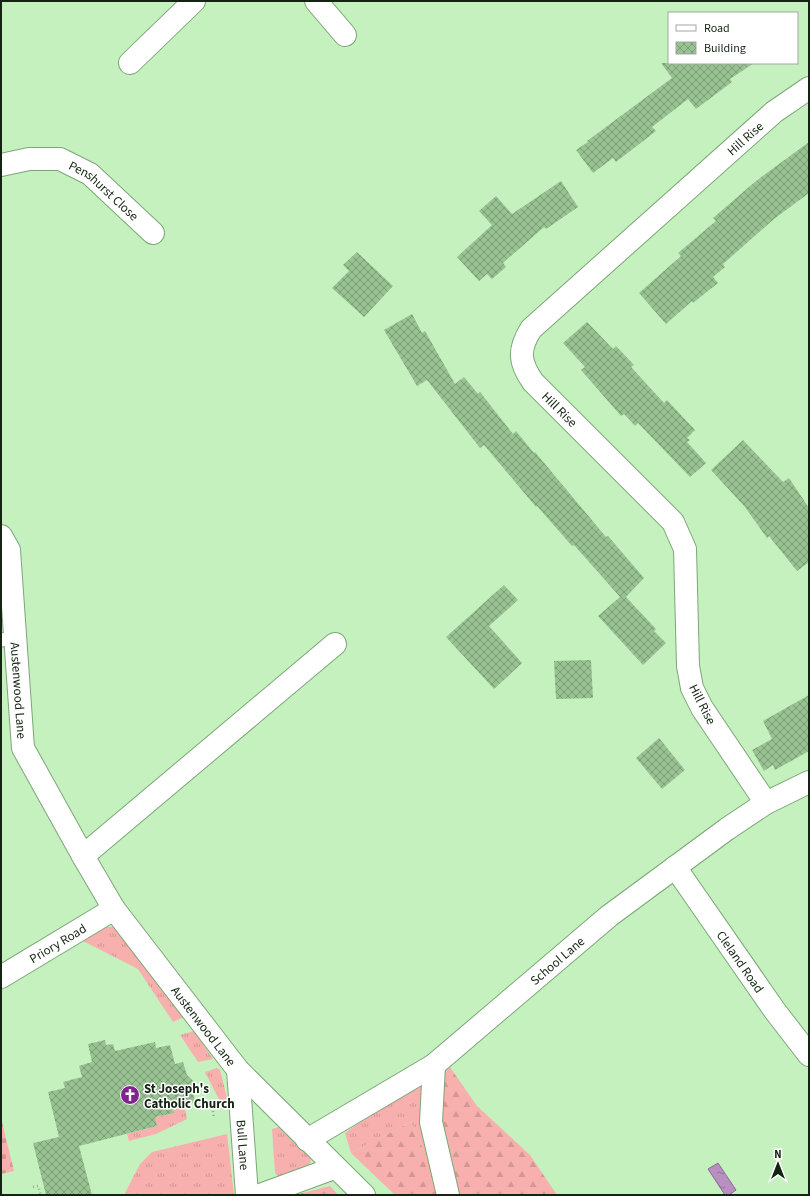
<svg xmlns="http://www.w3.org/2000/svg" width="810" height="1196" viewBox="0 0 810 1196" font-family="'Source Sans 3',sans-serif">
<style>
.grass{fill:url(#grass-tufts)}
.forest{fill:url(#forest-firs)}
.cemetery{fill:url(#cemetery-stones)}
.water{fill:url(#water-ripples);stroke:#886e8c}
.building{fill:url(#building-cross-hatch)}
.lines{fill:none;stroke-linecap:round;stroke-linejoin:round}
.service-casing{stroke:#7da678;stroke-width:15}
.minor-casing{stroke:#7da678;stroke-width:24}
.tertiary-casing{stroke:#7da678;stroke-width:24}
.path{stroke:#8db088;stroke-width:2.5;stroke-dasharray:1 3;stroke-linecap:butt}
.service{stroke:#fff;stroke-width:13}
.minor{stroke:#fff;stroke-width:22}
.tertiary{stroke:#fff;stroke-width:22}
.labels{text-anchor:middle;stroke-width:3;stroke-linejoin:round;paint-order:stroke}
.street-label{font-size:13px;fill:#142412;stroke:#fff}
.poi-label{font-size:13px;font-weight:bold;fill:#142412;stroke:#fff;text-anchor:start}
</style>
<defs>
<pattern id="grass-tufts" width="24" height="20" patternUnits="userSpaceOnUse"><rect width="24" height="20" fill="#f7b0ad"/><path d="M3 7l-1-3M5 7V3M7 7l1-3M15 17l-1-3M17 17v-4M19 17l1-3" fill="none" stroke="#d39794"/></pattern>
<pattern id="forest-firs" width="22" height="20" patternUnits="userSpaceOnUse"><rect width="22" height="20" fill="#f7b0ad"/><path d="M5 1l3.5 6h-7zM16 11l3.5 6h-7z" fill="#d39794"/></pattern>
<pattern id="cemetery-stones" width="16" height="16" patternUnits="userSpaceOnUse"><rect width="16" height="16" fill="#f7b0ad"/><path d="M2 7V4a2 2 0 0 1 4 0v3zM10 15v-3a2 2 0 0 1 4 0v3z" fill="#d39794"/></pattern>
<pattern id="water-ripples" width="26" height="14" patternUnits="userSpaceOnUse"><rect width="26" height="14" fill="#b98ec0"/><path d="M2 4q2-2 4 0t4 0M15 11q2-2 4 0t4 0" fill="none" stroke="#95749b"/></pattern>
<pattern id="building-cross-hatch" width="8" height="8" patternUnits="userSpaceOnUse"><rect width="8" height="8" fill="#98c292"/><path d="M0 0l8 8M0 8l8-8" fill="none" stroke="#7b9d76"/></pattern>
</defs>
<rect width="100%" height="100%" fill="#c5f1bf"/>
<g class="grass">
<polygon points="107,927 115,927 184,1017 173,1022 138,969 83,941"/>
<polygon points="194,1031 213,1059 198,1062 180,1035"/>
<polygon points="217,1068 220,1070 229,1106 223,1107 205,1072"/>
<polygon points="424,1077 436,1178 411,1122 351,1153 345,1133"/>
<polygon points="184,1105 187,1119 156,1134 129,1141 127,1134 157,1126 153,1112 157,1117 174,1113 173,1108"/>
<polygon points="279,1127 283,1128 311,1157 310,1164 306,1168 279,1177 275,1173 272,1129"/>
<polygon points="227,1134 234,1195 124,1195 140,1164 152,1152"/>
</g>
<g class="forest">
<polygon points="445,1060 477,1106 530,1155 557,1195 454,1195 438,1114"/>
<polygon points="411,1122 436,1178 440,1195 395,1195 351,1153"/>
<polygon points="330,1186 338,1195 295,1195"/>
</g>
<polygon class="cemetery" points="1,1118 14,1171 1,1174"/>
<polygon class="water" points="718,1163 736,1190 729,1195 725,1195 708,1169"/>
<g class="building">
<polygon points="661,63 754,63 730,79 732,82 696,109 688,99 652,127 656,131 616,162 613,158 593,173 576,150 588,142 587,141 672,78"/>
<polygon points="809,142 809,193 774,219 723,264 725,267 713,277 718,283 693,303 692,301 666,324 639,293 681,256 678,253 716,221 713,218 756,181"/>
<polygon points="561,181 578,207 546,229 544,227 503,263 506,267 492,279 487,274 479,281 457,257 492,225 479,211 496,196 512,214"/>
<polygon points="357,252 393,286 364,317 332,288 349,271 343,265"/>
<polygon points="412,314 422,333 425,331 455,384 464,377 478,394 480,392 513,434 516,431 534,453 535,452 606,537 608,536 644,578 626,597 656,629 654,631 666,643 643,665 598,616 620,597 574,545 572,546 537,506 536,507 484,445 480,448 427,380 417,386 384,330"/>
<polygon points="587,322 613,349 616,346 634,365 631,367 664,403 667,400 695,430 687,438 690,440 687,442 706,463 690,477 638,423 635,426 624,414 621,416 581,370 585,367 563,343"/>
<polygon points="743,440 783,482 789,478 809,508 809,562 797,571 769,536 767,538 745,507 711,470"/>
<polygon points="504,585 518,600 489,626 522,663 494,689 446,637"/>
<polygon points="591,660 593,698 556,699 554,661"/>
<polygon points="809,695 809,751 775,770 773,765 764,771 752,750 772,739 763,721"/>
<polygon points="659,738 685,770 662,789 636,758"/>
<polygon points="105,1040 106,1045 113,1044 115,1051 155,1042 156,1048 170,1045 175,1064 183,1062 187,1075 195,1083 192,1088 195,1102 173,1107 174,1113 155,1117 157,1126 79,1146 92,1195 46,1195 33,1143 59,1137 48,1092 65,1088 63,1082 82,1077 79,1066 92,1062 88,1044"/>
</g>
<g class="lines">
<g class="service-casing">
<polyline id="service" points="1,640 16,638"/>
</g>
<g class="minor-casing">
<g id="minor">
<polyline points="316,1 345,35"/>
<polyline points="130,63 194,1"/>
<path id="s1" d="M1 165 29 159H60L90 174 153 233"/>
<path id="s2" d="M766 803 702 708 692 688 688 666 685 549 673 522 533 382C519 362 518 350 531 329L774 112 809 88"/>
<polyline points="83,856 335,644"/>
<path id="s3" d="M675 867 775 1011 809 1055"/>
<path id="s4" d="M1 977 114 909"/>
<polyline points="434,1065 431,1122 448,1195"/>
<path id="s5" d="M238 1070 247 1195"/>
<path id="s6" d="M307 1140 434 1065 609 916 727 829 766 803 809 782"/>
<polyline points="260,1195 334,1168"/>
</g>
</g>
<g class="tertiary-casing">
<g id="tertiary">
<path id="s7" d="M1 536 9 550 23 748 83 856 114 909 238 1070 364 1195"/>
</g>
</g>
<g class="path">
<polyline points="213,1111 214,1119"/>
<polyline points="33,1187 38,1186 41,1195"/>
</g>
<use href="#service" class="service"/>
<use href="#minor" class="minor"/>
<use href="#tertiary" class="tertiary"/>
</g>
<defs>
<g id="church-disc" transform="scale(1)"><circle r="9.5" fill="#812490" stroke="#fff"/><path d="M-1.2-6h2.4v3.5h3.3v2.4h-3.3V6h-2.4V-.1h-3.3v-2.4h3.3Z" fill="#fff"/></g>
</defs>
<g fill-rule="evenodd">
<use href="#church-disc" x="130" y="1095"/>
</g>
<g class="labels">
<g class="street-label">
<text dy="5" stroke="none"><textPath href="#s2" startOffset="848">Hill Rise</textPath></text>
<text dy="5" stroke="none"><textPath href="#s1" startOffset="114">Penshurst Close</textPath></text>
<text transform="translate(560 409) rotate(45)" y="5">Hill Rise</text>
<text dy="5" stroke="none"><textPath href="#s7" startOffset="157">Austenwood Lane</textPath></text>
<text transform="translate(703 704) rotate(63)" y="5">Hill Rise</text>
<text dy="5" stroke="none"><textPath href="#s4" startOffset="66">Priory Road</textPath></text>
<text dy="5" stroke="none"><textPath href="#s6" startOffset="309">School Lane</textPath></text>
<text dy="5" stroke="none"><textPath href="#s3" startOffset="115">Cleland Road</textPath></text>
<text dy="5" stroke="none"><textPath href="#s7" startOffset="547">Austenwood Lane</textPath></text>
<text dy="5" stroke="none"><textPath href="#s5" startOffset="75">Bull Lane</textPath></text>
</g>
<g class="poi-label">
<text x="144" y="1093">St Joseph's<tspan x="144" dy="15">Catholic Church</tspan></text>
</g>
</g>
<rect width="810" height="1196" fill="none" stroke="#142412" stroke-width="4"/>
<rect x="668" y="12" width="130" height="52" fill="#ffffff" stroke="#a1a7a0"/>
<rect x="676" y="25" width="20" height="6" fill="#ffffff" stroke="#a1a7a0"/>
<text x="704" y="32" font-size="12" fill="#142412">Road</text>
<rect x="676" y="42" width="20" height="12" fill="url(#building-cross-hatch)" stroke="#a1a7a0"/>
<text x="704" y="52" font-size="12" fill="#142412">Building</text>
<g transform="translate(778 1164)" stroke="#ffffff" stroke-width="3" paint-order="stroke">
<path d="M0-3L7 15L0 10L-7 15Z" fill="#142412"/>
<text y="-6" font-size="11" font-weight="bold" text-anchor="middle" fill="#142412">N</text>
</g>
</svg>
